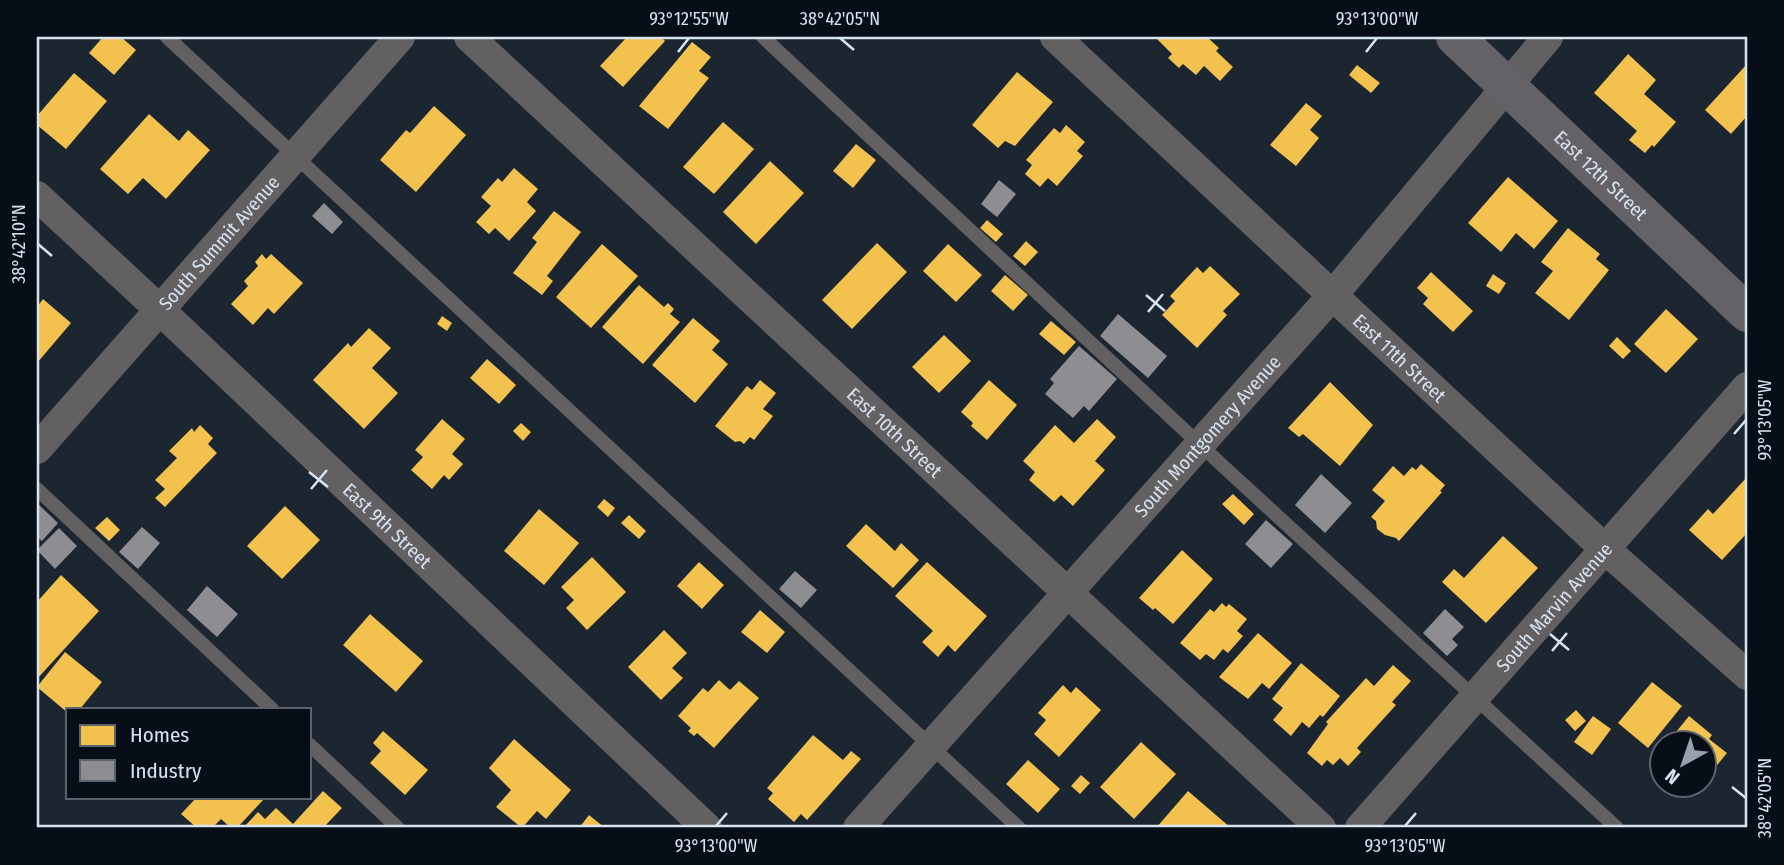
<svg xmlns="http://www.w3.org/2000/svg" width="1784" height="865" viewBox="0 0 1784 865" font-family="'Fira Sans Condensed',sans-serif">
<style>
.homes{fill:#f2c14e}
.industry{fill:#8d8d92}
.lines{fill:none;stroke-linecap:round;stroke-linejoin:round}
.lane{stroke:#636062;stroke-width:14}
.street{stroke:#636062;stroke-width:30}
.secondary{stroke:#646266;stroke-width:38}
.ticks{fill:none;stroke:#d8e3f0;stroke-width:2.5}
.labels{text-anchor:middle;stroke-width:7;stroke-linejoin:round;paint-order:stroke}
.street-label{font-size:19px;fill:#d8e3f0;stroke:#070e17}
.neatline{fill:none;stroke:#d8e3f0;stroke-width:2.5}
.ticks-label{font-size:18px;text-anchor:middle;fill:#d8e3f0}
</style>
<rect width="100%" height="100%" fill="#1c2631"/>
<g class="homes">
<polygon points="103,37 121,37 136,50 114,75 89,53"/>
<polygon points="627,37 661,37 665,41 623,87 600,66"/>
<polygon points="1155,37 1207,37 1219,48 1216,51 1233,67 1220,81 1204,66 1196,75 1183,64 1179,68 1168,58 1172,54"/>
<polygon points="692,42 711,57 699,71 709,78 668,129 639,106"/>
<polygon points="1628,54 1656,80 1644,94 1676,122 1654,147 1652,145 1645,153 1629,140 1637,131 1594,93"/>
<polygon points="1747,64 1747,116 1731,134 1705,110"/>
<polygon points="1357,65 1380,83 1371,93 1349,75"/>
<polygon points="1017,72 1053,102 1015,146 1005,141 998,148 972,125"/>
<polygon points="74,73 107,101 66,149 37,125 37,116"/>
<polygon points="1306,103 1322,116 1310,130 1319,138 1296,166 1270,145"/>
<polygon points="434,106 466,135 416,192 380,160 406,130 410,133"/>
<polygon points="149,114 179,141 188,130 210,150 166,199 143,178 128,194 100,169"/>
<polygon points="723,122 754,149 714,194 683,167"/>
<polygon points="1066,125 1085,142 1077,151 1083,156 1057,186 1048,178 1040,187 1025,174 1032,165 1026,160 1054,128 1060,133"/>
<polygon points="856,144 876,160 853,188 833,171"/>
<polygon points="770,161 804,193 756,244 723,212"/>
<polygon points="514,168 538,189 527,202 536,211 509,241 495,228 489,234 476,222 491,206 481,197 498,178 502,182"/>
<polygon points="1508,177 1558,221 1534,249 1516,233 1501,252 1468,223"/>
<polygon points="554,211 581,232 547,276 553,281 542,295 513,273 537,242 532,238"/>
<polygon points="987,220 1003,234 996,242 980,228"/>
<polygon points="1568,228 1600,254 1596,259 1609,270 1569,320 1535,293 1553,271 1541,262"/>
<polygon points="1026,241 1038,252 1025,266 1013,256"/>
<polygon points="877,243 907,272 852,329 822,300"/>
<polygon points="602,244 638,276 591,328 556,297"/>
<polygon points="948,244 982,275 956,302 923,271"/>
<polygon points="262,254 266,259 271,254 303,283 274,314 268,308 253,325 231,304 248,286 244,281 258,266 255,262"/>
<polygon points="1210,266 1240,294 1223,311 1227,315 1197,348 1162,315 1175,301 1170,296 1197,267 1203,273"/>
<polygon points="1431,272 1473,311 1453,332 1423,304 1428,298 1417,288"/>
<polygon points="1493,274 1506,283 1499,294 1486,286"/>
<polygon points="1005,275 1028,295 1013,311 991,291"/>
<polygon points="639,285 664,307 668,303 674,309 670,314 680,322 643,364 602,327"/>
<polygon points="43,299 71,323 37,363 37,307"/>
<polygon points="1666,309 1698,339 1666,373 1634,344"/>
<polygon points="442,316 452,323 447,331 437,324"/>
<polygon points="693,318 720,341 712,350 728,364 695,403 652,365"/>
<polygon points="1051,321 1076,342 1064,355 1039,334"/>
<polygon points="369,328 391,348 372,368 398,393 364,429 313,380 348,343 351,347"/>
<polygon points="944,335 971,361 939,393 912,367"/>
<polygon points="1617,337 1631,351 1623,359 1609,346"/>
<polygon points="487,359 516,385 499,404 470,378"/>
<polygon points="760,380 776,393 763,409 773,416 754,440 750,437 744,444 740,441 735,442 715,426 747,386 752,390"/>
<polygon points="989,380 1017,405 987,440 971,426 973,423 961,412"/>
<polygon points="1330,382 1373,425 1340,466 1303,434 1299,437 1288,428"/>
<polygon points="442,419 465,439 452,454 463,464 449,480 444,475 432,489 411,470 423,457 415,450"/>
<polygon points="1097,419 1116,437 1095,461 1105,470 1073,506 1061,495 1054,502 1029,480 1035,472 1023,461 1055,425 1074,443"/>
<polygon points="521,423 531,432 523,441 513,431"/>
<polygon points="200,425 213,438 208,444 217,453 165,507 155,498 165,489 155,480 177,458 169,451 192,428 194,432"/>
<polygon points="1421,464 1445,485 1440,491 1442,492 1399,541 1396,538 1385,535 1377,529 1376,521 1371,517 1385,501 1372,490 1393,466 1404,476 1412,467 1416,470"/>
<polygon points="1747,477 1747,533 1722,560 1689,530 1708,509 1713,514"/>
<polygon points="1233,494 1254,514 1244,525 1222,504"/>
<polygon points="604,499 615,508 608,517 597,507"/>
<polygon points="285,506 320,540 282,579 247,546"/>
<polygon points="539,509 579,543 544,585 504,551"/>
<polygon points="629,515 646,531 639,539 621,523"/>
<polygon points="107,517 120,530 109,541 95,528"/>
<polygon points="866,524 895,551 901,543 919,560 893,588 846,546"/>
<polygon points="1503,536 1538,568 1486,623 1442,582 1454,569 1464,578"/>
<polygon points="1182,550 1213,579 1173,624 1155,608 1153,610 1139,598"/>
<polygon points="592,557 626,592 587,630 566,608 574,600 561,587"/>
<polygon points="699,562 724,585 702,609 677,586"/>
<polygon points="927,562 987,616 955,652 948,645 938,657 922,642 933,631 895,596"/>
<polygon points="61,575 99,611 37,679 37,602"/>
<polygon points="1222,603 1226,607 1229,604 1247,619 1237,631 1243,636 1228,653 1223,649 1214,660 1206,654 1200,660 1180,643 1210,609 1214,612"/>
<polygon points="760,610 785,632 767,653 741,632"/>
<polygon points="370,614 423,661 396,692 343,645"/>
<polygon points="664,630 687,653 672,668 683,678 661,700 628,667"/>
<polygon points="1258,633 1292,663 1269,689 1262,683 1248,699 1219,677"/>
<polygon points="65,652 102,682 80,709 68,709 68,713 37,687"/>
<polygon points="1301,663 1340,696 1323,717 1320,715 1309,728 1302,722 1291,736 1273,720 1283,708 1272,699"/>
<polygon points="1393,665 1411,681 1392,702 1396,705 1357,748 1361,752 1348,766 1340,758 1333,765 1327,760 1322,766 1307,753 1328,724 1326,722 1366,678 1374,686"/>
<polygon points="719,680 730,690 739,681 759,698 714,748 697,733 694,736 688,731 691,728 678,716 703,688 708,692"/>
<polygon points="1652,682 1682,706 1648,748 1618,723"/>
<polygon points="1063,685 1071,693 1076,687 1101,710 1059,757 1034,734 1046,720 1038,713"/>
<polygon points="1576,710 1586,721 1575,731 1565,720"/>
<polygon points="1593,716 1611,729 1592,755 1574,742"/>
<polygon points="1689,716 1712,735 1709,739 1727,753 1704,781 1704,742 1668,742"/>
<polygon points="383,731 428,770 405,795 370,763 381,751 373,743"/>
<polygon points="813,735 843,760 851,751 861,759 807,820 801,814 794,822 768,799 773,793 767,788"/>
<polygon points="514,739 571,790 546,819 537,811 522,828 496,807 511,790 489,768"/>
<polygon points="1141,742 1176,774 1134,819 1100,787"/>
<polygon points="1662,750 1662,770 1652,763"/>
<polygon points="1028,760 1060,789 1038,813 1006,784"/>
<polygon points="1081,775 1090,783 1080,794 1071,786"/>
<polygon points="1679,784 1701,784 1692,795"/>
<polygon points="323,791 342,808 323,828 243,828 258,812 265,819 276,808 293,824"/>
<polygon points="1188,791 1231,828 1156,828"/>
<polygon points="197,797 262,797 264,799 237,828 231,828 221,819 212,828 197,828 181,814"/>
<polygon points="589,815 605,828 579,828"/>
</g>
<g class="industry">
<polygon points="999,180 1016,194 997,217 981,204"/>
<polygon points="324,203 343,222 332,234 312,216"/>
<polygon points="1118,314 1167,356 1148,378 1100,336"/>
<polygon points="1079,346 1117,379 1089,411 1084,406 1073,418 1045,394 1054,383 1050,379"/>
<polygon points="1321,474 1352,503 1325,533 1295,505"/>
<polygon points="37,503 58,523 42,541 37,537"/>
<polygon points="1266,520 1293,544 1271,568 1245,544"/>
<polygon points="142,527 160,543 138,569 119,552"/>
<polygon points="59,528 77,546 55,569 37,550"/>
<polygon points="795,571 817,590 801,608 779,589"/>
<polygon points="207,586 238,614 217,637 187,610"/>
<polygon points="1445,609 1464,627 1452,639 1458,645 1447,656 1423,633"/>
</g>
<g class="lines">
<g class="lane">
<polyline points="167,37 1019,828"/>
<polyline points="763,37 1224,467 1617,828"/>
<polyline points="37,489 272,709"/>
<polyline points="310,745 398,828"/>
</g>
<g class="street">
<path id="s1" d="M469 37 1321 828"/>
<path id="s2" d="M1055 37 1605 549 1747 675"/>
<path id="s3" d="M37 196 160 310 707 828"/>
<path id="s4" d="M37 449 400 37"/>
<path id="s5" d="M858 828 1332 296 1548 37"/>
<path id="s6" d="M1360 828 1747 387"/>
</g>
<path class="secondary" id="s7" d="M1455 37 1747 313"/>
</g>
<path class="ticks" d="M840 38 854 50M678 52 689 38M1366 52 1377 38M38 244 52 256M1146 295 1165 311M1148 312 1163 294M1734 434 1746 420M309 472 328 487M311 489 327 470M1550 634 1569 650M1552 651 1567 633M1732 787 1746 798M716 826 727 813M1405 826 1416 813"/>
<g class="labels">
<g class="street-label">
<text dy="7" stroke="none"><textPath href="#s7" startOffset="201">East 12th Street</textPath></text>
<text dy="7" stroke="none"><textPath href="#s4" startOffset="275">South Summit Avenue</textPath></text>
<text dy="7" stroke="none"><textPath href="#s2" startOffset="471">East 11th Street</textPath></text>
<text dy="7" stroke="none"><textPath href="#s1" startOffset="581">East 10th Street</textPath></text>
<text dy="7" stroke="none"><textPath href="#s5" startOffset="525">South Montgomery Avenue</textPath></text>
<text dy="7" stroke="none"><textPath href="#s3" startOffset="481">East 9th Street</textPath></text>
<text dy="7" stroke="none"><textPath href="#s6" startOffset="294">South Marvin Avenue</textPath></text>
</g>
</g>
<rect width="1784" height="865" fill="none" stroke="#070e17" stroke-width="77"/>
<rect x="66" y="708" width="245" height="91" fill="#070e17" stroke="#5b636e" stroke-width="2"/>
<rect x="80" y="725" width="35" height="21" fill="#f2c14e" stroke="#5b636e" stroke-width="2"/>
<text x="130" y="742" font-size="21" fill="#d8e3f0">Homes</text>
<rect x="80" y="760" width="35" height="21" fill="#8d8d92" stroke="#5b636e" stroke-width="2"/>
<text x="130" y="778" font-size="21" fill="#d8e3f0">Industry</text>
<g transform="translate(1683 764) rotate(220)"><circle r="33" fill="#070e17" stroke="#5b636e" stroke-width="2"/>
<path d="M0-5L12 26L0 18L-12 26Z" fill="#96a1ad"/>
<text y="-10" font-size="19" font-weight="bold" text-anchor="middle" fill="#d8e3f0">N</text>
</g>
<rect x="38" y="38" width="1708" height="788" class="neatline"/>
<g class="ticks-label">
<text x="689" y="25">93°12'55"W</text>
<text x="840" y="25">38°42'05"N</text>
<text x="1377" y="25">93°13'00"W</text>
<text transform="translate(19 244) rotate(-90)" y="6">38°42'10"N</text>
<text transform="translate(1765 420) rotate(-90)" y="6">93°13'05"W</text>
<text transform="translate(1765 798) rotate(-90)" y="6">38°42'05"N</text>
<text x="716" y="852">93°13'00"W</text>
<text x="1405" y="852">93°13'05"W</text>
</g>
</svg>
